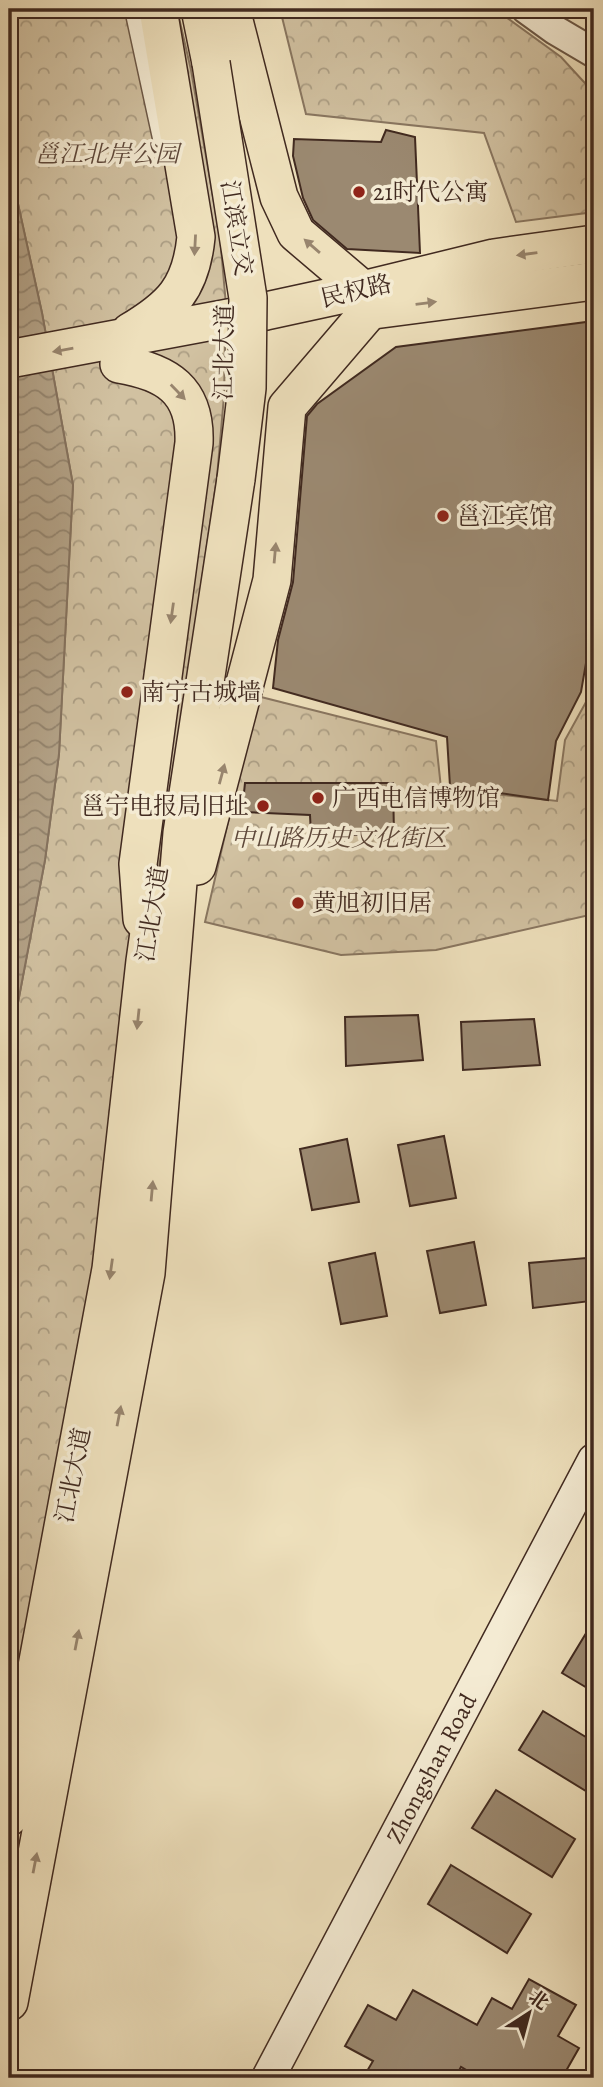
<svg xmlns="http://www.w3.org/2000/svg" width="603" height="2087" viewBox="0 0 603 2087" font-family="Alegreya,'Noto Serif SC',serif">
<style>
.forest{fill:url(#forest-crowns);stroke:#897660;stroke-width:2}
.water{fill:url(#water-waves);stroke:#85725e;stroke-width:2}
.building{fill:#9b8971;stroke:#412a20;stroke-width:2}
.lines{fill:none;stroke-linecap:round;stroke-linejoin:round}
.pedestrian-casing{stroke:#6c5847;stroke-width:21}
.tertiary-casing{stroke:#6c5847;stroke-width:32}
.secondary-casing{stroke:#412a20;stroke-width:35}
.primary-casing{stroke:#412a20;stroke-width:40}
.pedestrian{stroke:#f4ebd3;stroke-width:18}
.tertiary{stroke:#f4ebd3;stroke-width:28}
.secondary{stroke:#f4ebd3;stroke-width:32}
.primary{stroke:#eee0bc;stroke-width:37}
.primary-bridge-casing{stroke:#412a20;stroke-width:40;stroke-linecap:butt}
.primary-bridge{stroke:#eee0bc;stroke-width:37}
.oneway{fill:#98856e}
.poi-dot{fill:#8f2418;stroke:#f4ebd3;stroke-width:2.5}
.labels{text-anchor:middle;stroke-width:7;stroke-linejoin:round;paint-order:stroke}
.park-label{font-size:24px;font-style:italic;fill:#5e483a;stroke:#f4ebd3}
.poi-label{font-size:24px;fill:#412a20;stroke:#f4ebd3;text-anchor:start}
.street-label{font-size:24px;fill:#412a20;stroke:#f4ebd3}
</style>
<defs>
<pattern id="forest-crowns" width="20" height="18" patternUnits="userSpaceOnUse" patternTransform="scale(1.75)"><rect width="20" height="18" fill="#d1c1a1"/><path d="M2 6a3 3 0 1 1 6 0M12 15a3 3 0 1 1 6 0" fill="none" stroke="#ab9d83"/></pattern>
<pattern id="water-waves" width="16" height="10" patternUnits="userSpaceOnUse" patternTransform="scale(1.75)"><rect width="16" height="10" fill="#b3a287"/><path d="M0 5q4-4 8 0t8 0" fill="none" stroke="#93846e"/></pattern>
</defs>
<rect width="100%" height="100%" fill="#eee0bc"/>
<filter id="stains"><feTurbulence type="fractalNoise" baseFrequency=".00286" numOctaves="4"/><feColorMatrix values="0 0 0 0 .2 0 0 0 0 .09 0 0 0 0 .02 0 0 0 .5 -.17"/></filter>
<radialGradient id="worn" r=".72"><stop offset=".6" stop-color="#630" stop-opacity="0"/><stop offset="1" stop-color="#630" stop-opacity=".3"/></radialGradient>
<g class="forest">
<polygon points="9,9 177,9 191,70 220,237 226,305 224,396 217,477 165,830 9,1817 9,1050 45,860 59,754 73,485 42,313 9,163"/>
<polygon points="280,9 495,9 561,57 594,93 594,212 516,222 484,133 306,114"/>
<polygon points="594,662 594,914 436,950 341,955 205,922 257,696 436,741 441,788 557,801 565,740 591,693"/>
</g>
<polygon class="water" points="9,163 42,313 73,485 59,754 45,860 9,1050"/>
<g class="building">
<polygon points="386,130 415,137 420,253 347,249 313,220 303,198 293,156 294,139 381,142"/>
<polygon points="594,321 594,617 581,692 556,741 548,800 450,786 447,737 273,688 278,640 293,582 307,416 317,404 396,347"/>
<polygon points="245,783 393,783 394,835 311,835 310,815 242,812"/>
<polygon points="418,1015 423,1060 346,1066 345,1017"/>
<polygon points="534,1019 540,1065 463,1070 461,1022"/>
<polygon points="444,1136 456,1198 410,1206 398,1145"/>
<polygon points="347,1139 359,1202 312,1210 300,1149"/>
<polygon points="474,1242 486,1305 440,1313 427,1251"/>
<polygon points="375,1253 387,1316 341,1324 329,1263"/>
<polygon points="586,1258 591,1301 533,1308 529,1263"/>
<polygon points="594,1620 594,1692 562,1673"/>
<polygon points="543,1711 594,1742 594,1796 519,1750"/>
<polygon points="496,1790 575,1839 552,1877 472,1828"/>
<polygon points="451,1865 531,1914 507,1953 428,1904"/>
<polygon points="529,1979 576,2005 558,2036 579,2048 562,2078 480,2078 461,2067 455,2078 363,2078 373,2061 345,2046 368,2005 396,2020 413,1990 477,2025 492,1998 512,2009"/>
</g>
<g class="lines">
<g class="pedestrian-casing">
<polyline id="pedestrian" points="134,9 162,138"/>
</g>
<g class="tertiary-casing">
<polyline id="tertiary" points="526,9 555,30 594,53"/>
</g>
<g class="secondary-casing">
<g id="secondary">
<path id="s1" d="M268 2078 594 1460"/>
</g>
</g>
<g class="primary-casing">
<g id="primary">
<polyline points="200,9 211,63"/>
<polyline points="231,9 279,197 296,233 363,290"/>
<polyline points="366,311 594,281"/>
<path d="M130 332C172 307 191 288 196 237L158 9"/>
<polyline points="9,359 266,311 363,290 494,258 594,244"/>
<path d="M119 364C167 372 196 390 194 443L138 864 142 919"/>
<polyline points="197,866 272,580 287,407 370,310"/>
<polyline points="9,1817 111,1269 145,961 155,890"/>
<polyline points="9,2002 146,1273 182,833 236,479"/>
</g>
</g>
<use href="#pedestrian" class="pedestrian"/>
<use href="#tertiary" class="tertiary"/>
<use href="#secondary" class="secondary"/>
<use href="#primary" class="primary"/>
<g class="primary-bridge-casing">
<polyline id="primary-bridge" points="211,63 248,298 247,388 236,479"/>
</g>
<use href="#primary-bridge" class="primary-bridge"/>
</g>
<defs><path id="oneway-solid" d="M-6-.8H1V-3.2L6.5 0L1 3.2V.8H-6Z" transform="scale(1.75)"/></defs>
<g class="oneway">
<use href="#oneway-solid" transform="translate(195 245) rotate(93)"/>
<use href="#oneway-solid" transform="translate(312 246) rotate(-139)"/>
<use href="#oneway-solid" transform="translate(527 254) rotate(172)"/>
<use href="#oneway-solid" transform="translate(426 303) rotate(-7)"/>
<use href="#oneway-solid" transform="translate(63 350) rotate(170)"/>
<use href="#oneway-solid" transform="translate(178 392) rotate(46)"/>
<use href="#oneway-solid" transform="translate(275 553) rotate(-85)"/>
<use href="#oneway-solid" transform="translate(172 613) rotate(98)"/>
<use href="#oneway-solid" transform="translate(222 774) rotate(-75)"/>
<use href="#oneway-solid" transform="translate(138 1019) rotate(96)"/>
<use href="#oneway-solid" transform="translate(152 1191) rotate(-85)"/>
<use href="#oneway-solid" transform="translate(111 1269) rotate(98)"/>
<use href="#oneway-solid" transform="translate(119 1416) rotate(-79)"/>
<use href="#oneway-solid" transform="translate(77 1640) rotate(-79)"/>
<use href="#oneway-solid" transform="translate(35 1863) rotate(-79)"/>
</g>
<g class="poi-dot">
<circle cx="359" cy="192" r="7"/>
<circle cx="443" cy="516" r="7"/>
<circle cx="127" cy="692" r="7"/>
<circle cx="318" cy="798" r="7"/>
<circle cx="263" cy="806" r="7"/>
<circle cx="298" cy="903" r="7"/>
</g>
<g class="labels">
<g class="park-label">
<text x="107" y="162">邕江北岸公园</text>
<text x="339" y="846">中山路历史文化街区</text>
</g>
<g class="poi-label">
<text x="373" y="200">21时代公寓</text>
<text x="457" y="524">邕江宾馆</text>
<text x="141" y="700">南宁古城墙</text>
<text x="332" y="806">广西电信博物馆</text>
<text x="249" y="814" text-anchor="end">邕宁电报局旧址</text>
<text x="312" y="911">黄旭初旧居</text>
</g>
<g class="street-label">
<text transform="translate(237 228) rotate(81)" y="8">江滨立交</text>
<text transform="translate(356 291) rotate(-13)" y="8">民权路</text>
<text transform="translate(224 352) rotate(-89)" y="8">江北大道</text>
<text transform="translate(152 914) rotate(-81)" y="8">江北大道</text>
<text transform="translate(73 1475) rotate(-79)" y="8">江北大道</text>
<text dy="8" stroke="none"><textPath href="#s1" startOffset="350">Zhongshan Road</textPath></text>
</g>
</g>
<rect width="603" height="2087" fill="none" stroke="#eee0bc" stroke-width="35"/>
<rect x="10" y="10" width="582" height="2066" fill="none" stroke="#412a20" stroke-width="3.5"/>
<rect x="18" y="18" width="568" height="2052" fill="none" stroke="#412a20" stroke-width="2"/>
<g transform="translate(529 2013) rotate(36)" stroke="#f4ebd3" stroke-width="5" paint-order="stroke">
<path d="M0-5L12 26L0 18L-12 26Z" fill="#412a20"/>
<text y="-10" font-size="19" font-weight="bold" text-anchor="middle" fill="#412a20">北</text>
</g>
<rect width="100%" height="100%" filter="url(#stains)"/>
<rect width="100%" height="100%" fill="url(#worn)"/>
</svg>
